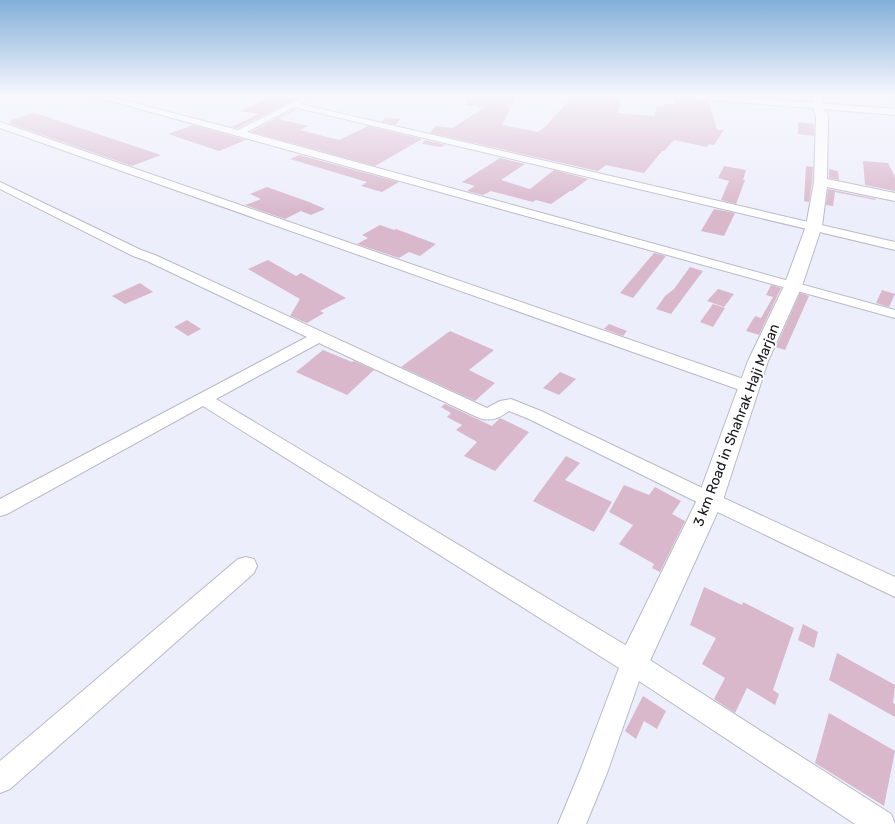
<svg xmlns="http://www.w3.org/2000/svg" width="895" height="824" viewBox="0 0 895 824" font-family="Rubik,sans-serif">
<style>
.building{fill:#d9b8cc}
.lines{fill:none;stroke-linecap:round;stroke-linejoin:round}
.street-casing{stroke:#b8bac6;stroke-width:2}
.secondary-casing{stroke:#b8bac6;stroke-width:2}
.street{fill:#fff;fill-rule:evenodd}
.secondary{fill:#fff;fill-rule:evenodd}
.labels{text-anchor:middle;stroke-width:3.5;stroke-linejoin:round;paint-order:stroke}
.street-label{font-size:14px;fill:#131418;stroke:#fff}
</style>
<rect width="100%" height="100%" fill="#edeefb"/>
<g class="building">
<polygon points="466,96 516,97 502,125 538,132 547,125 573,96 622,96 618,113 654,116 657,106 663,107 663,104 675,105 672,96 684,97 689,99 709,101 717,130 724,130 714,145 709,144 707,147 674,140 664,151 662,151 644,173 606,165 598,171 430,133 435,126 453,128 485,107 466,105"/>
<polygon points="271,97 296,99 238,128 231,127 259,114 240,111"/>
<polygon points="294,109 297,109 278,119 308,126 300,130 339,140 368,126 422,139 375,166 251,132"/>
<polygon points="33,113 44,116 161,155 132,166 8,123 13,122 9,121"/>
<polygon points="385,118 401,119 395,125 382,122"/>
<polygon points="798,122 814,124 814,136 798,134"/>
<polygon points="193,125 246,140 219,151 168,134"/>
<polygon points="425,140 446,145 441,147 422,144"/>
<polygon points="299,155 399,182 382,192 361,186 367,182 290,159"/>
<polygon points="500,158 525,164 501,180 530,189 554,170 588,179 572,191 570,191 551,204 536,200 533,202 491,191 483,195 467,191 475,186 462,182"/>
<polygon points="863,161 888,163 895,177 895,191 865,185"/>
<polygon points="724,166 746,170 743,180 745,180 736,204 721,200 729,181 718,178"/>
<polygon points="806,166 813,167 812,182 809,202 804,201"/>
<polygon points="829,169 838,171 839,180 829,178"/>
<polygon points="267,187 309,202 325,209 311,215 301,211 285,219 245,205 261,199 250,194"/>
<polygon points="828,189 876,199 875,200 835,192 833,206 826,205"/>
<polygon points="714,209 735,213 724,236 701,231"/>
<polygon points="380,225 394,230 396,229 436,244 420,256 409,252 399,258 357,244 368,238 362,235"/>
<polygon points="654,253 666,256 633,298 620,293"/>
<polygon points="268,260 296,276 301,273 346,298 320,311 324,313 307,323 290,316 300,299 248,269"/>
<polygon points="690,267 703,271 671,314 656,309 665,296 674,289"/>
<polygon points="140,283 153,292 125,304 112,296"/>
<polygon points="771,285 781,288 759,335 746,331 755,316 761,318 773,297 766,295"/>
<polygon points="718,289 734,294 724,307 707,301"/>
<polygon points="882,290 895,294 889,307 876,303"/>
<polygon points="800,293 809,296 785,350 776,347"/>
<polygon points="713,304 725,308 713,327 700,322"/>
<polygon points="187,320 201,329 188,336 174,327"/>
<polygon points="609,324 627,331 623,336 604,329"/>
<polygon points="450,331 494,350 469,370 495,383 475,401 401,367"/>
<polygon points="323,350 352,362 354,361 374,370 347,395 296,372"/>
<polygon points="560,372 576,379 559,395 543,388"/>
<polygon points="445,404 492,426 500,418 529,432 495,471 464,456 477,442 456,430 462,425 447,417 451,413 441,407"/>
<polygon points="566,456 580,463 565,480 612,502 594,532 533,501"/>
<polygon points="624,485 649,495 655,487 681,501 672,514 685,521 660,572 652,568 654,564 619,544 633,525 609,512"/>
<polygon points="704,587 742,605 743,602 794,628 773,690 779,694 775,705 747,688 735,713 714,699 725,678 702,664 716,638 690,625"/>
<polygon points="803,624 818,632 814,648 798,640"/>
<polygon points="837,653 895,685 893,703 895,704 895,717 829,680"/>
<polygon points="643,696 666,711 657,729 644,721 636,739 625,731"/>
<polygon points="829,713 895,751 884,806 815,763"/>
</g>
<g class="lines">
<g class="street-casing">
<g id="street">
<polygon points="93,96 108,96 238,130 304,97 308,99 300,104 895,242 895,250 294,107 247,132 895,310 895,318"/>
<polygon points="685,96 725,96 895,109 895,115 689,98"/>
<polygon points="0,122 755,383 757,387 755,391 749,392 743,391 0,128"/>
<path d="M0 182 141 250 155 255 487 408 500 401 511 399 541 411 717 495 895 577V597L703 505 529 419 509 411C499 418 492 422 479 418L319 343 216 399 642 655 891 814 895 824H855L639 681 607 773 586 824H558L580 771 619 668 203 406 7 514 0 516V499L307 337 147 261 133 256 0 189Z"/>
<polygon points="246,557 254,559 257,566 254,573 10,789 0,793 0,761 238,559"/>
</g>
</g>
<g class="secondary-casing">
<polygon id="secondary" points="813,96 823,96 823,107 828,116 827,179 895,193 895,201 827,187 822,226 802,286 768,361 723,500 644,674 633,678 622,674 617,663 697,500 748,361 784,286 806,226 814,182 816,116 813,107"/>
</g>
<use href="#street" class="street"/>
<use href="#secondary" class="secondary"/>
</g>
<linearGradient id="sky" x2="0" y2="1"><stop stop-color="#83afd8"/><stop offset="0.45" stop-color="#f7f7fd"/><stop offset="1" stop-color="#f7f7fd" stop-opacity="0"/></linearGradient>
<rect width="895" height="212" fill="url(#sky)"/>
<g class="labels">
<g class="street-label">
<text transform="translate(736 425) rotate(-69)" y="5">3 km Road in Shahrak Haji Marjan</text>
</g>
</g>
</svg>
